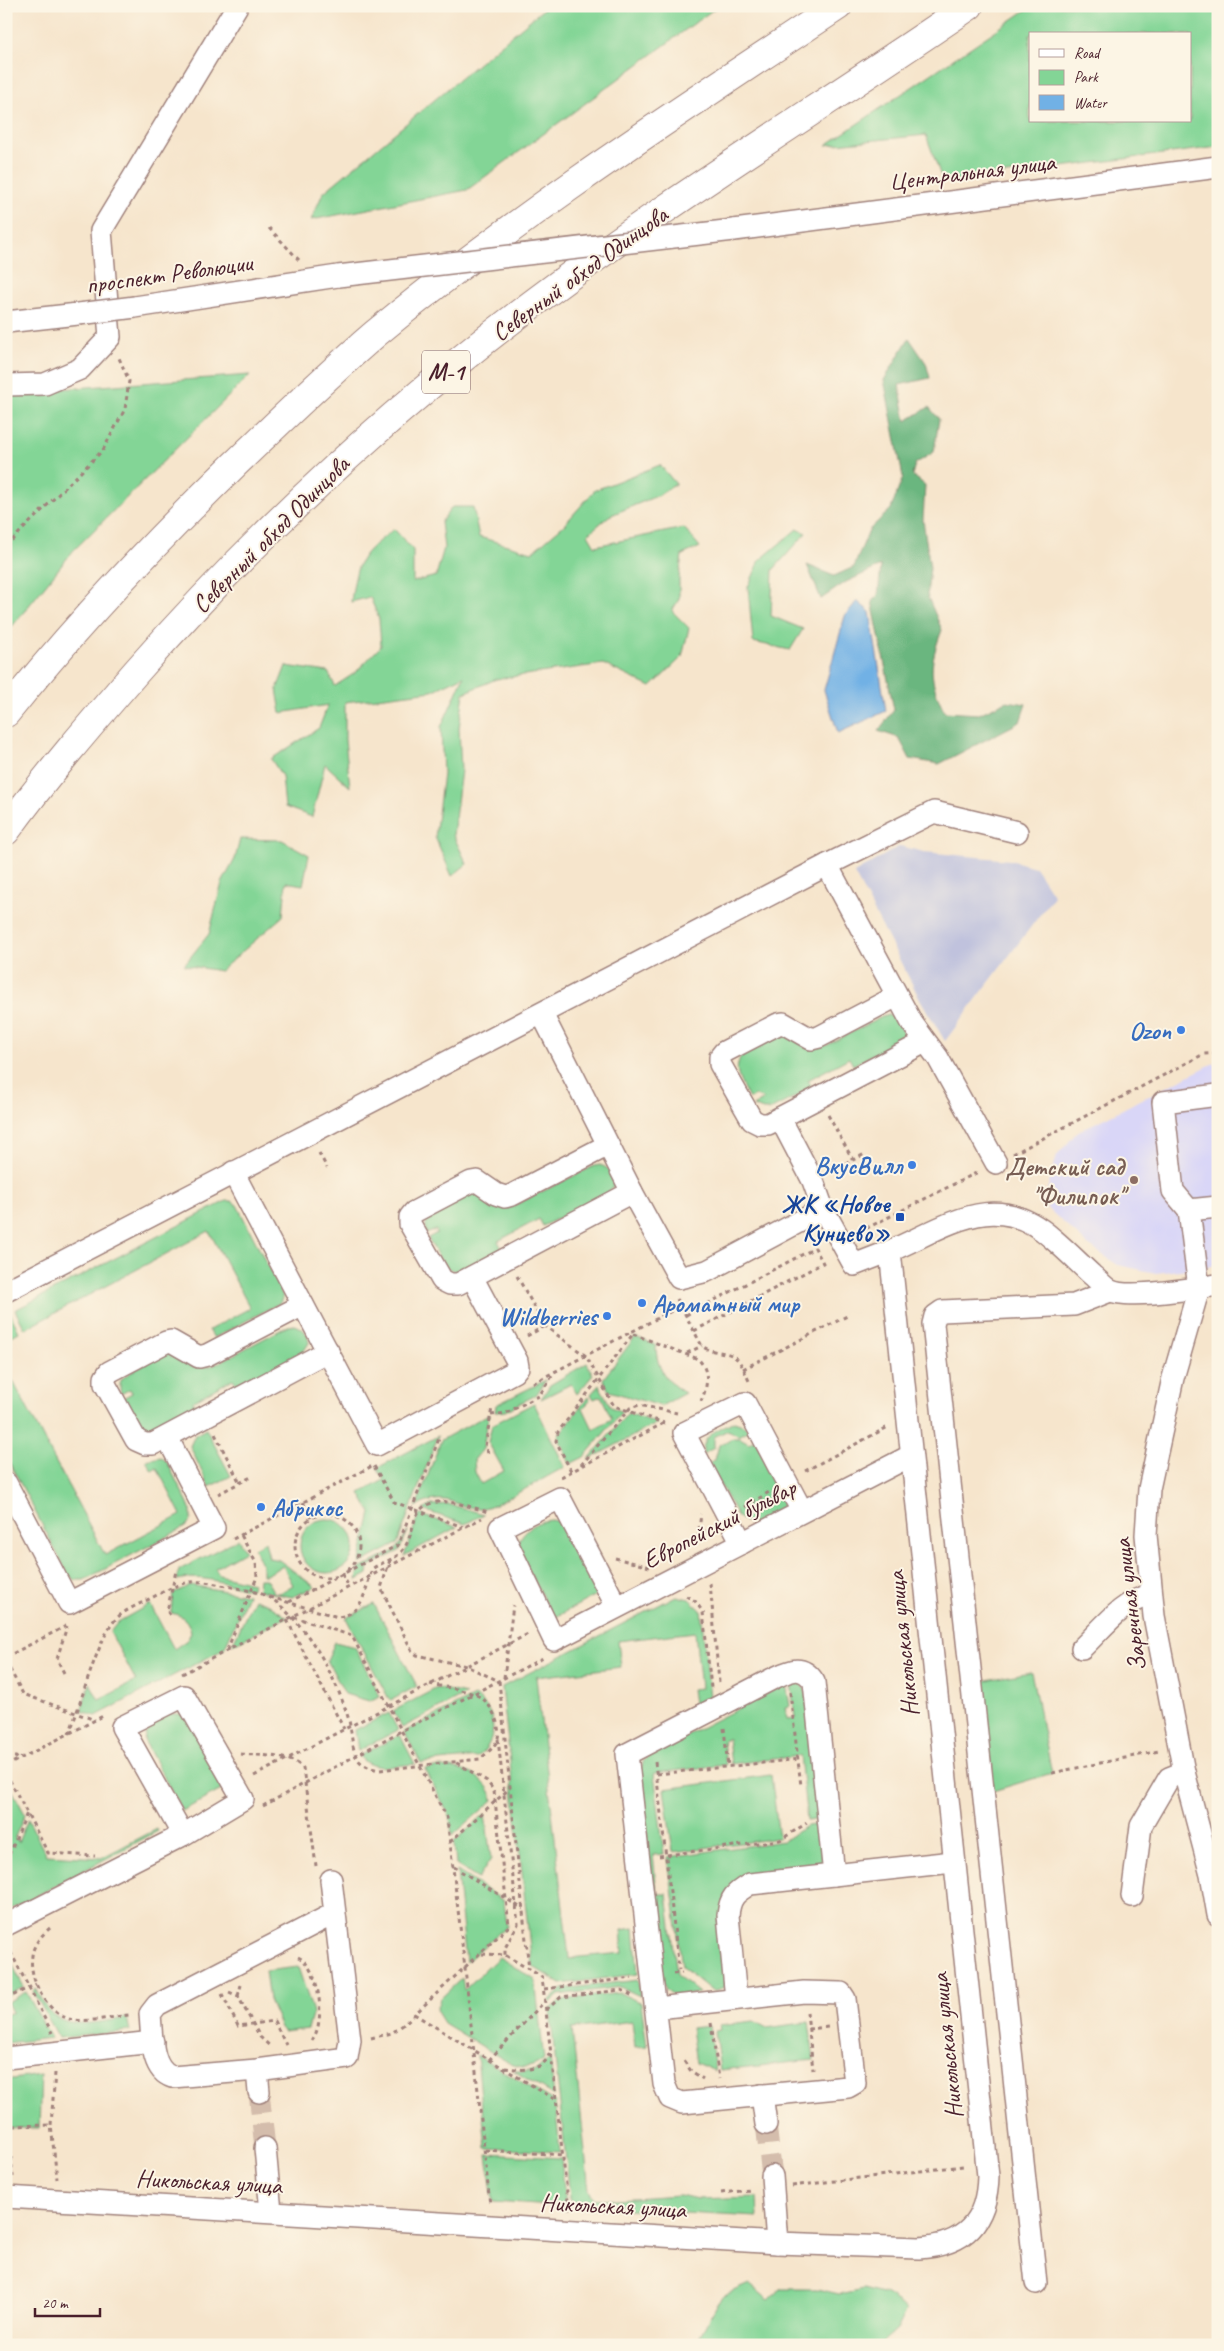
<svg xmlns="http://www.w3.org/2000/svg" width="1224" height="2351" viewBox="0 0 1224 2351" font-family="Caveat,sans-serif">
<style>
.built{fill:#d9d6f7}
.industrial{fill:#c0c2dd}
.green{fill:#83d596;stroke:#667a60;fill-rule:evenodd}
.forest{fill:#6ab67f;stroke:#5a6a55}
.water{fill:#71b1e5;stroke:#5e6888}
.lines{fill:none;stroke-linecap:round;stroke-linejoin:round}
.minor-tunnel{stroke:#d4bdac;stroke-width:21;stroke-dasharray:21 11;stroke-linecap:butt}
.minor-casing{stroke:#a0827c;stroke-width:24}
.highway-casing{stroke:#a0827c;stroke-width:30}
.path{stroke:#a0827c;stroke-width:3;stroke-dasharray:4 4;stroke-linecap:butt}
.minor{stroke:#fff;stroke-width:21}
.highway{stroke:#fff;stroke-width:28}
.minor-bridge-casing{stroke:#a0827c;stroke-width:24;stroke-linecap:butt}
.minor-bridge{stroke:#fff;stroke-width:21}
.shop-dot{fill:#3f7fe0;stroke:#fcf5e5;stroke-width:2}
.education-dot{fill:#8d6e63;stroke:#fcf5e5;stroke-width:2}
.transit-dot{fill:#1a4fb4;stroke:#fcf5e5;stroke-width:2}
.labels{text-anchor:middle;stroke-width:4;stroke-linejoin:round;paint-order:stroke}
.shield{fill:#fcf5e5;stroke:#7f5f63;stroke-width:1}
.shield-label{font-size:24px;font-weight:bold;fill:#4a1f2b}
.street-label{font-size:25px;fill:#4a1f2b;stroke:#fcf5e5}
.shop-label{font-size:25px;font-weight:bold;fill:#366cbe;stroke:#fcf5e5;text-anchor:end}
.education-label{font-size:25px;font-weight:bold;fill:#785e54;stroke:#fcf5e5;text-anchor:end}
.transit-label{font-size:25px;font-weight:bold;fill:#164399;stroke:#fcf5e5;text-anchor:end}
</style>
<rect width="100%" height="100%" fill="#fcf5e5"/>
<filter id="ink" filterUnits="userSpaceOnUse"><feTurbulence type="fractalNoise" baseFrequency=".02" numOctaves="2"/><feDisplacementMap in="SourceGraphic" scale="10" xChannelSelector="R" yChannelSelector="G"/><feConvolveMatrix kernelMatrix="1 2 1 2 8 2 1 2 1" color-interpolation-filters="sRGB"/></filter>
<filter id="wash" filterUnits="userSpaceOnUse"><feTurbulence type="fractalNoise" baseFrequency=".0096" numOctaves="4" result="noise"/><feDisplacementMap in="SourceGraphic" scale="20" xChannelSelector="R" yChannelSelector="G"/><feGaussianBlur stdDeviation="1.12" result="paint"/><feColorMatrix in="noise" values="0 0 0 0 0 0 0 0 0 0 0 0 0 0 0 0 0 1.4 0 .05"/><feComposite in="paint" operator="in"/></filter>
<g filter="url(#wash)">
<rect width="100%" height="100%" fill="#f6e5cc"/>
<polygon class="built" points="1218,1063 1218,1265 1156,1273 1118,1265 1088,1245 1043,1204 1057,1156 1077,1132 1212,1064"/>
<polygon class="industrial" points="900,846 924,852 1010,860 1035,867 1054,896 945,1041 920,999 854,873"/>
<g class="green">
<polygon points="547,6 718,6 467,190 311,220 323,193"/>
<path d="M1032 6H1218V147L943 182 926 135 826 145ZM1030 34H1190V121H1030Z"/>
<polygon points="250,375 73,551 6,634 6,393"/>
<path d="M660 465 676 484 659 495 609 516 588 534 595 546 684 528 700 547 682 555 679 578V599L672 611 689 628 682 657 651 687 603 664 496 679 464 693 459 728 461 770 453 835 467 864 452 876 435 837 443 774 441 727 464 676 432 691 345 702V740L350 787 325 764 312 817 285 807 282 776 271 759 319 728 328 705 281 713 277 689 286 666 328 672 335 686 355 673 381 646 379 619 370 597 351 602C357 558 360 556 394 529L413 550V582L436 576 444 548 441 522 452 507H473L479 537 532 552 564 525 595 490Z"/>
<polygon points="797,529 806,533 773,570 771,616 803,629 790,650 753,642 748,587 760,560"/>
<polygon points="240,839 282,840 309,855 303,885 286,882 283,916 220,971 184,965 209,934 222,883 235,859"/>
<path d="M888 1015C898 1019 902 1024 903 1034L897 1042 853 1065 849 1058 808 1080 812 1088 770 1110H763L753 1106 764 1099 756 1096 749 1099C741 1083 731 1070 743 1053L781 1033 816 1048 827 1045 882 1017Z"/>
<path d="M600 1165C610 1168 614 1174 615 1184L609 1192 543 1226 539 1219 498 1241 502 1249 460 1271C443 1273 436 1251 428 1238L437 1233 436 1230 426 1234C426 1229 425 1224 428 1219 431 1214 467 1194 473 1193 476 1193 499 1207 509 1208L594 1166Z"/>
<polygon points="226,1201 232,1201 237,1205 283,1296 280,1303 214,1338 209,1330 250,1308 209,1231 25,1329 15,1310"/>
<polygon points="10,1313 19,1332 6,1339 6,1315"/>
<path d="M295 1325C304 1328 308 1334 309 1343L303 1352 238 1386 233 1379 193 1401 196 1409 154 1431 142 1429 123 1398 132 1393 130 1389 121 1394C120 1389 119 1383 122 1379 125 1374 165 1352 170 1353 190 1358 186 1373 214 1365L288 1326Z"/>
<path d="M635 1337 656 1345C656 1368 666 1382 685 1393L661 1406 609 1391 603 1379Z"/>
<polygon points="587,1363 593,1375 577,1394 571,1384 541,1399 550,1385"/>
<polygon points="6,1368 105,1555 181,1515 157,1468 152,1471 146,1460 161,1457 167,1462 191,1510 191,1520 185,1527 84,1580 76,1580 69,1576 6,1456"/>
<polygon points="546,1380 536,1395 505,1411 495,1412 496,1405"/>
<polygon points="599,1385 611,1407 622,1412 584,1457 570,1464 558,1436 588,1397 590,1401 583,1408 593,1429 612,1419 601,1396 594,1399 591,1394"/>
<path d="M534 1403 565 1467C549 1475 496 1507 483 1508 455 1510 448 1489 416 1507L441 1440 489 1414 483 1449 474 1460 475 1472 481 1484 504 1471 488 1442 492 1425Z"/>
<polygon points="628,1413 657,1423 588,1460"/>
<path d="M734 1421 740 1423 749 1430 739 1436 728 1430 714 1437V1448L703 1454C702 1434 718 1430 734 1421Z"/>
<polygon points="206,1429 231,1476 209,1487 190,1446 195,1435"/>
<polygon points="438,1436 397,1544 359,1564 371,1513 360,1493 384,1480 377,1468"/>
<path d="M733 1438H740L749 1443 755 1440C762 1454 789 1494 781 1508 778 1514 769 1518 762 1521 753 1526 745 1523 738 1517L709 1464 715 1460 719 1445Z"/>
<polygon points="448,1504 484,1514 465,1524 423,1510 432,1505"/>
<polygon points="419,1514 457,1527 404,1556"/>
<circle cx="327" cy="1546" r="27"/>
<path d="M552 1520 562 1522 600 1593 554 1618 516 1547C523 1530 534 1521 552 1520Z"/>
<polygon points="408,1531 399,1551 369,1566 368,1574 357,1580 359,1569 396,1550"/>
<path d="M238 1539 245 1551 215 1568 219 1575 253 1583 250 1590C227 1584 201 1574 177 1580L179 1570Z"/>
<polygon points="265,1542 269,1558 279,1560 315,1587 292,1597 258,1590 259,1579 266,1579 274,1593 280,1593 293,1585 283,1566 266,1575 262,1575 262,1564 254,1548"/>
<path d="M190 1585 248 1595 224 1649 96 1716 81 1711 90 1683 99 1700 136 1681 110 1632 118 1622 150 1604 174 1649 187 1640 191 1633C189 1621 183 1615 171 1613L173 1594Z"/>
<polygon points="676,1596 689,1599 701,1610 710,1697 694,1705 692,1689 701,1688 695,1632 618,1641 621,1667 536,1677 569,1958 623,1953 621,1930 634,1928 638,1974 561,1984 532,1966 502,1687"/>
<polygon points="254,1599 266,1603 287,1617 232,1645"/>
<polygon points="374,1604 417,1686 390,1701 346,1618"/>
<polygon points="335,1642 355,1647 380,1696 369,1701 345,1694 327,1660"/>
<polygon points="1031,1672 1052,1773 993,1791 981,1681"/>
<path d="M791 1681 800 1684 805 1689 821 1819 807 1821 800 1756 731 1764 728 1738 723 1741 726 1765 654 1773 664 1854 653 1855 657 1894H667L677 1975 699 1993C685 1995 669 2000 663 1983L639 1775 644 1760 650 1754 786 1684 790 1706 785 1707 787 1719 795 1718Z"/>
<polygon points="437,1688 466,1694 402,1728 393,1711"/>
<path d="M474 1696C498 1710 499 1740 478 1757L421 1763 404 1732Z"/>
<polygon points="389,1713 398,1730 358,1751 355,1730"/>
<path d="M166 1714H181L188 1717 225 1788 182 1811 144 1740C147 1725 154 1720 166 1714Z"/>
<path d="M400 1735 415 1764C397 1765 372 1773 359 1756Z"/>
<path d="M440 1767C462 1768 488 1776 493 1800L452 1836 450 1817 425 1769Z"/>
<polygon points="771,1775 779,1838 673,1852 664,1789"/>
<polygon points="6,1779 25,1814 15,1837 18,1842 28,1819 46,1855 101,1858 157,1829 158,1831 6,1912"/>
<polygon points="485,1814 491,1859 478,1879 456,1865 454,1842"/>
<polygon points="821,1824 824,1861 821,1864 745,1878 726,1986 713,1992 682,1967 668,1857 783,1841 806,1826"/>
<polygon points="457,1871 504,1901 507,1926 466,1962"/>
<polygon points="6,1953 24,1987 6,1996"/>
<path d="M499 1957 535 1980 544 2059C534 2068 524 2069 511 2064L444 2023 436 2010 440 1999 462 1978 464 1990Z"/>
<polygon points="298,1967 313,2012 308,2029 283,2032 269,2000 265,1971"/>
<polygon points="638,1980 640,1996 620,1987 559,1995 550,2003 549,2001 562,1989"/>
<path d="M36 1988C40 1996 44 2006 50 2012 70 2031 103 2021 127 2018L130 2031 59 2038 33 1991Z"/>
<polygon points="26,1992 51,2038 6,2043 6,2015 12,2012 7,2002"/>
<polygon points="620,1993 641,2003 647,2046 635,2047 632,2021 572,2029 589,2190 593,2198 601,2200 680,2195 697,2199 757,2197 758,2217 571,2207 550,2010 562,2000"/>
<polygon points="754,2021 767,2028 809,2022 814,2060 720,2070 715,2031 720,2030 719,2025"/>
<polygon points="709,2026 715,2071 696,2063 691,2028"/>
<polygon points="477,2055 555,2102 560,2152 486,2148"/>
<polygon points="550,2058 554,2096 514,2071 535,2071"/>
<polygon points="41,2075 39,2128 6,2128 6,2080"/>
<polygon points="487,2154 561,2158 566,2207 493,2202"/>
<polygon points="749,2284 769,2300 781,2289 817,2289 839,2294 863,2289 886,2295 907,2309 897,2329 879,2345 699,2345 698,2339 722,2296"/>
</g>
<path class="forest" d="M909 338 926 363 930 378 899 385 906 421 929 407 939 419 934 452 915 464 912 475 925 485 923 520 930 568 927 595 942 630C929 664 928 679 945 712L979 714 1007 701 1026 704 1020 722 939 764 910 759 899 738 878 731 894 710 872 601 878 595 881 566 846 582 821 599 807 565 834 576 854 567 869 530 891 509 903 477 884 380Z"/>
<polygon class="water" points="857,601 870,612 886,711 838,733 824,690 845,616"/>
</g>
<g filter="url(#ink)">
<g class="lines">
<g class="minor-tunnel">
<polyline points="259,2092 265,2148"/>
<polyline points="766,2124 772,2176"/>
</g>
<g class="minor-casing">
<g id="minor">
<polyline points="734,230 1218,167"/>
<polyline points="135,307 338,276"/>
<polyline points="6,322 87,313"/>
<polyline points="6,385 45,384 80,369 110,337 101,231 237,6"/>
<polyline points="827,865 912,1023 938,1058 996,1163"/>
<polyline points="897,996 819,1037 811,1039 783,1023 778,1024 724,1052 720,1057 720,1064 752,1120 760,1124 768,1124 925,1042"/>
<polyline points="542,1014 632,1192 679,1278 707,1271 823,1209"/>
<polyline points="780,1118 813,1181 823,1209 854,1265 890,1251"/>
<polyline points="608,1145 512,1195 505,1197 496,1194 477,1181 471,1182 414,1212 410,1217 410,1224 442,1280 450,1284 458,1284 632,1192"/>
<polyline points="233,1172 377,1445 514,1372 518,1367 517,1361 472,1277"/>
<polyline points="1218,1207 1189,1210 1199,1288 1173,1378 1149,1489 1146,1535 1154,1616 1184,1772 1211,1875 1218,1915"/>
<polyline points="1189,1210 1173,1191 1163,1102 1218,1095"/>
<polyline points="6,1291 827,865 934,812 1017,832"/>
<polyline points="303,1305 207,1355 199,1357 171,1341 166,1342 109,1372 105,1378 105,1384 136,1440 145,1444 153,1444 328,1351"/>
<polyline points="6,1483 69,1603 214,1528 167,1437"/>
<polyline points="742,1543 684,1433 745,1403 802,1511"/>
<polyline points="617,1607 560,1498 500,1528 554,1640 910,1456"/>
<path d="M1082 1648C1103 1628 1122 1601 1151 1595"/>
<path d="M331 1880 350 2040 347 2058 257 2070 172 2077C150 2070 152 2033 150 2014L157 2005 335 1913"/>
<polyline points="1132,1896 1141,1826 1169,1778 1184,1772"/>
<polyline points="6,1925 183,1835 243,1799 184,1696 122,1727 183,1835"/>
<path d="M736 1999 728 1915C730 1897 735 1893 750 1884L953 1862"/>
<path d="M657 2008 804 1992 841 1993 845 1999 855 2083 848 2087 682 2103 670 2098 664 2084 627 1754 772 1679C789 1671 802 1663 814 1682L834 1875"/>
<polyline points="6,2058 153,2042"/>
<polyline points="257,2070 259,2092"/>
<polyline points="762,2095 766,2124"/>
<polyline points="265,2148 271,2212"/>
<polyline points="772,2176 777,2243"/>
<path d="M6 2197 777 2243 919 2248C965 2245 987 2222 988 2176L890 1251C948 1226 996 1187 1053 1239 1066 1250 1079 1263 1092 1275 1097 1279 1103 1286 1109 1290 1126 1300 1196 1288 1218 1285"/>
<polyline points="1036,2283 933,1324 935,1316 942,1311 1074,1305 1110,1291"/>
</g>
</g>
<g class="highway-casing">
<g id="highway">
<path d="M6 713C76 625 153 544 234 465 280 421 326 376 375 334 520 214 681 110 838 6"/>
<path d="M6 831C46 776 91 724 136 672 251 541 380 420 519 314 663 204 819 109 969 6"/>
</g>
</g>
<g class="path">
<polyline points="269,228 299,260"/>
<polyline points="6,546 103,450 125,409 129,381 119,358"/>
<polyline points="828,1115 853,1160"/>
<polyline points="319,1153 327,1168"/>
<polyline points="1013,1154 1204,1054 1218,1053"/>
<polyline points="831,1171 865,1154"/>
<polyline points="859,1232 978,1172"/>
<polyline points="517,1276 545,1326 586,1356 614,1406 664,1423"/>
<path d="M677 1299 702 1346C712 1354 727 1350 736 1358 742 1363 746 1375 750 1383"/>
<polyline points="686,1315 815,1248 823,1263 694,1331"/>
<path d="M633 1334 698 1359C710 1371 708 1386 701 1401"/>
<polyline points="527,1336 545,1326"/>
<polyline points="687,1353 702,1346"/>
<polyline points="743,1369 849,1315"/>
<polyline points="533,1383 681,1306"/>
<polyline points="491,1415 506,1413 539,1396 554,1373"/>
<polyline points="215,1434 240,1483"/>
<polyline points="488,1453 485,1446 492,1408"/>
<polyline points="581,1465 630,1408 639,1405 677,1413"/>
<polyline points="374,1466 394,1502 463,1527"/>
<polyline points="571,1471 556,1441 558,1432 633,1334 632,1332"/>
<polyline points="805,1471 888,1427"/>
<polyline points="561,1477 666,1422"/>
<polyline points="218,1494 251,1477"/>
<polyline points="303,1502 311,1518"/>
<polyline points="745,1507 769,1492"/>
<circle cx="327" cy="1546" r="32"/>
<polyline points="698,1538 701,1514"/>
<polyline points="233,1539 372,1466"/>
<polyline points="677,1550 710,1529"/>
<polyline points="615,1558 650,1567"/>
<polyline points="390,1560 381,1588 412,1651 417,1655 466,1666 499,1681"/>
<polyline points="342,1574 349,1587"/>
<polyline points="710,1583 719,1682"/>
<polyline points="686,1596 695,1601 703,1612 711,1688"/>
<path d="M270 1597 338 1617C364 1614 365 1590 372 1569 381 1562 395 1560 402 1551 409 1543 412 1529 415 1519 426 1489 467 1506 488 1512"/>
<polyline points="289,1602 398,1545 440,1436"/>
<polyline points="170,1615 167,1611 176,1571"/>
<polyline points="294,1617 352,1636 447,1818 465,1968 490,2205"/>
<polyline points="287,1620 344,1729"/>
<polyline points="227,1650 257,1577 256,1563 241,1535"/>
<polyline points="6,1657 68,1625"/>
<polyline points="6,1662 23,1694 95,1720"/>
<polyline points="64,1673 57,1659 67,1626"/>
<polyline points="182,1674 482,1518"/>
<polyline points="504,1678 513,1605"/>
<polyline points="499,1681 529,1969"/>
<polyline points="790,1692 801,1786"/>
<polyline points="724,1728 728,1767"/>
<path d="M69 1734C80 1707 98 1637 116 1619 125 1609 143 1603 155 1596 178 1584 190 1578 216 1584 230 1587 260 1591 271 1598 308 1626 334 1673 348 1717 352 1729 351 1747 357 1758 362 1766 370 1768 379 1770L480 1759C486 1754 496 1746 498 1738 501 1725 491 1703 480 1697 466 1689 446 1688 430 1684"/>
<polyline points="498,1739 518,1924 505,1948 505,1955"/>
<path d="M241 1754C259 1756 291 1754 303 1768L316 1866"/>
<polyline points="6,1757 16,1757 18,1760"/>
<polyline points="655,1762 679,1970"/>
<polyline points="6,1766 103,1716"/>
<polyline points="6,1773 48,1853 95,1856"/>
<polyline points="1052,1773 1159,1751"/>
<polyline points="657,1774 800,1759"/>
<polyline points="254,1776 528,1634"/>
<polyline points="263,1806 401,1731 545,1657"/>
<polyline points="450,1842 510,1788"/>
<polyline points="659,1856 780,1840 807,1823"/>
<polyline points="6,1862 27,1813"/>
<polyline points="454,1867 523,1909"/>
<path d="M50 1928C42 1935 33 1944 32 1956 28 1980 49 2018 75 2020 92 2022 112 2017 129 2015"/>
<polyline points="7,1945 52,2033"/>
<polyline points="482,1954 505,1955 542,1977 569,2210"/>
<path d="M298 1957C320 1967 327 2024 311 2041"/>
<polyline points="673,1974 682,1973"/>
<polyline points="544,1989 632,1978"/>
<polyline points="229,1992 238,1996 260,2037 271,2047"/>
<polyline points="222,1994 238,2026 274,2021 286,2045"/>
<polyline points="238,1996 241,1985"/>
<polyline points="6,1999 36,1984"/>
<polyline points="546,2010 561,1997 621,1990 633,1996"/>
<polyline points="807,2012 813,2070"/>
<polyline points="414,2014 556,2100"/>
<polyline points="711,2023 719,2079"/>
<polyline points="808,2029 829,2027"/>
<polyline points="371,2038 392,2033 403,2025 509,1926 494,1791 487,1781 455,1762"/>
<polyline points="489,2060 545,2001"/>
<polyline points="684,2061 691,2071 703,2079"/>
<path d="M505 2068C522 2070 545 2073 550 2051"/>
<polyline points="55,2073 51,2125 57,2179"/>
<polyline points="6,2109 8,2126"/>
<polyline points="485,2150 563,2155"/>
<polyline points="13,2177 8,2126 51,2125"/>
<polyline points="792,2186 963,2166"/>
<polyline points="721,2193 751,2190"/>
</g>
<use href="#minor" class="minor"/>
<use href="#highway" class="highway"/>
<g class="minor-bridge-casing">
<g id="minor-bridge">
<polyline points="338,276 734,230"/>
<polyline points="87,313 135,307"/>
</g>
</g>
<use href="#minor-bridge" class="minor-bridge"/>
</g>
</g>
<g class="shop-dot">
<circle cx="1181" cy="1030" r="5"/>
<circle cx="912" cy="1165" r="5"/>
<circle cx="642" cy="1303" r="5"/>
<circle cx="607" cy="1316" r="5"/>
<circle cx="261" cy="1507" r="5"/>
</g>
<circle class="education-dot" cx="1134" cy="1180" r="5"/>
<rect class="transit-dot" x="895" y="1212" width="10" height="10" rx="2.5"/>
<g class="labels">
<rect class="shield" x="422" y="350.5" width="48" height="43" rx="4"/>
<g class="shield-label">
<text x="446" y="380">М-1</text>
</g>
<g class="street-label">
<text transform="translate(972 171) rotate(-7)" y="9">Центральная улица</text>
<text transform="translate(169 273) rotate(-8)" y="9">проспект Революции</text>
<text transform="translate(579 273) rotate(-36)" y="9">Северный обход Одинцова</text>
<text transform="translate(270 534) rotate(-45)" y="9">Северный обход Одинцова</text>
<text transform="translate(719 1523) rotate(-27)" y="9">Европейский бульвар</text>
<text transform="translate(1129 1605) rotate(-97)" y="9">Заречная улица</text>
<text transform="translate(902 1644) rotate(-96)" y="9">Никольская улица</text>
<text transform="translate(946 2046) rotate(-96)" y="9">Никольская улица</text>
<text transform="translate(209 2181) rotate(3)" y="9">Никольская улица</text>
<text transform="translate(613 2205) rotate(3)" y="9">Никольская улица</text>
</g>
<g class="shop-label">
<text x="1171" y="1039">Ozon</text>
<text x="902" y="1174">ВкусВилл</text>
<text x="652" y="1312" text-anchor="start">Ароматный мир</text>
<text x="597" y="1325">Wildberries</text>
<text x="271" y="1516" text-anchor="start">Абрикос</text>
</g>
<g class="education-label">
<text x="1124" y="1175">Детский сад<tspan x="1124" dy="29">"Филипок"</tspan></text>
</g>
<g class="transit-label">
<text x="890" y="1212">ЖК «Новое<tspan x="890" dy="29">Кунцево»</tspan></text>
</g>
</g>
<rect width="1224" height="2351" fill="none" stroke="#fcf5e5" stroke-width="25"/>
<rect x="1029" y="32" width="162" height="90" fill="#fcf5e5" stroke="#b59f9b"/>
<rect x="1039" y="49" width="25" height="8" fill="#ffffff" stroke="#b59f9b"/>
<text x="1074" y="58" font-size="15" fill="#4a1f2b">Road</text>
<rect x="1039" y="70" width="25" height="15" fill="#83d596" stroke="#b59f9b"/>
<text x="1074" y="82" font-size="15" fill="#4a1f2b">Park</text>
<rect x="1039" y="95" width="25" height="15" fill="#71b1e5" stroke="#b59f9b"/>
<text x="1074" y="108" font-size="15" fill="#4a1f2b">Water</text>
<path d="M35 2308v8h65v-8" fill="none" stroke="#4a1f2b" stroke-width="2.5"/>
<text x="42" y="2308" font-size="15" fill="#4a1f2b" stroke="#fcf5e5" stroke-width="4" paint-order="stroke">20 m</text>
</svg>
